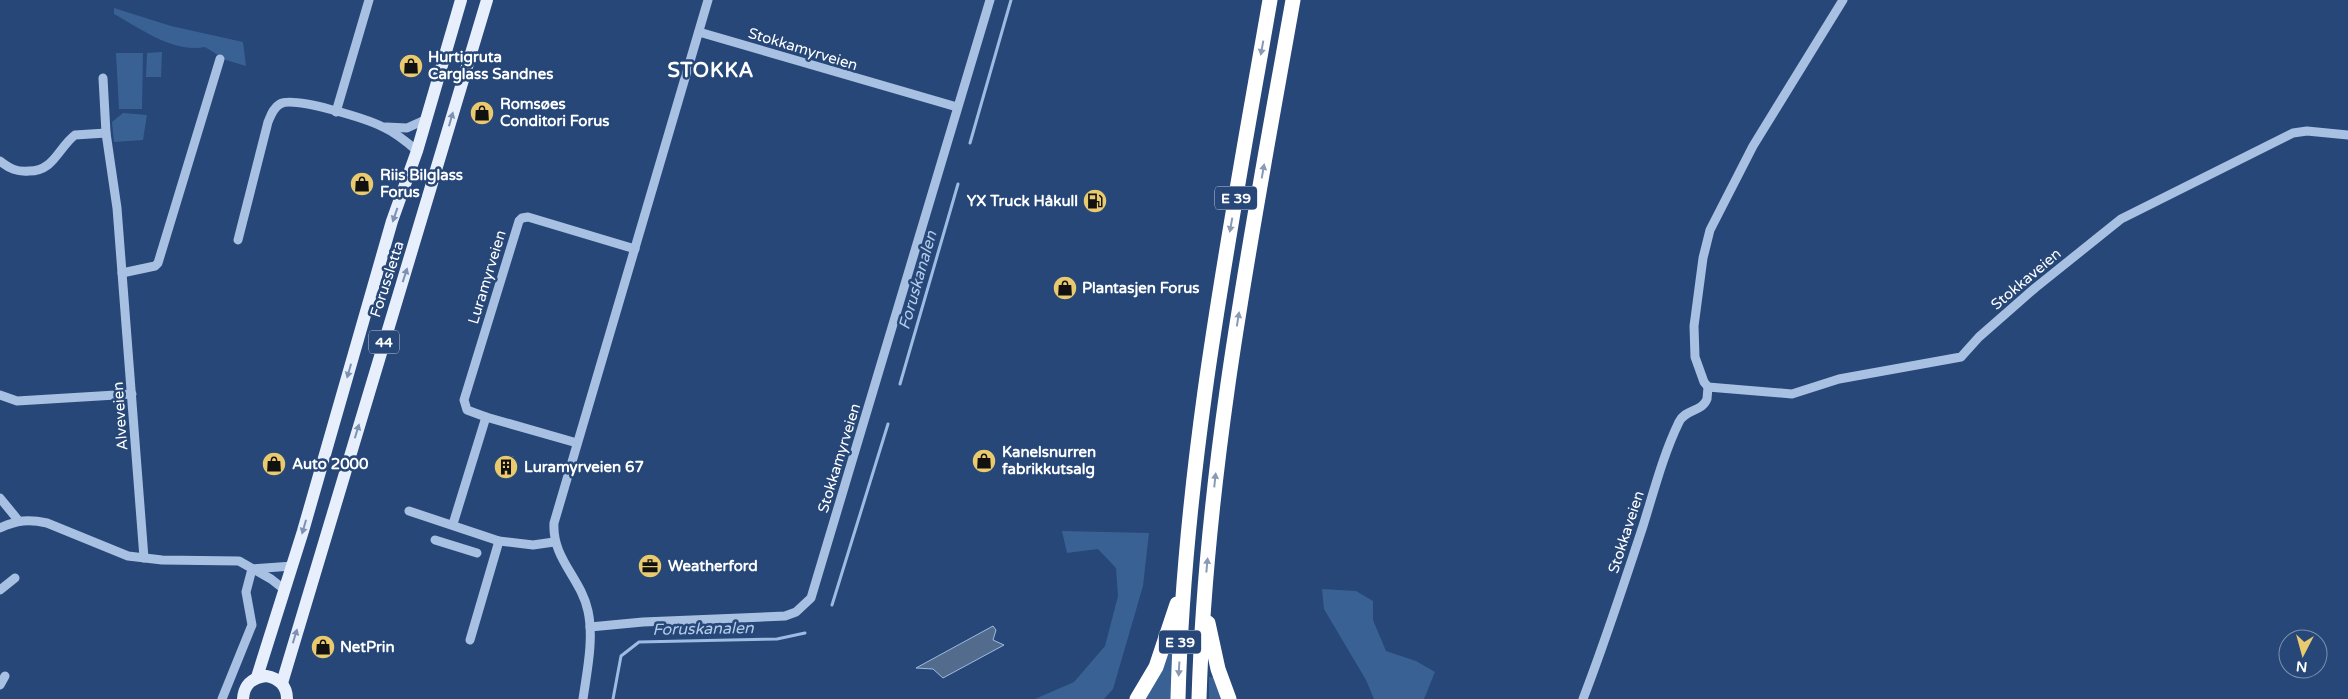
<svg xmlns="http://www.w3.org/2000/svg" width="2348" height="699" viewBox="0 0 2348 699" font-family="'Varela Round',sans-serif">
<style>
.green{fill:#3a6194}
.water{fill:#536c8e;stroke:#9dbbe3}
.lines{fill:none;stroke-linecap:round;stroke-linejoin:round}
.stream{stroke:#9dbbe3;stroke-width:3}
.minor{stroke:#a8c1e2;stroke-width:9}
.major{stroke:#e7eefc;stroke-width:12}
.highway{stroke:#fff;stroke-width:15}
.oneway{fill:#889ab4}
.oneway2{fill:#7d92b3}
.labels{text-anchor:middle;stroke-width:5;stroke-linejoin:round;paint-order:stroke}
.shield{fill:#264777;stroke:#bec8d6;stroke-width:1}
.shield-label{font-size:14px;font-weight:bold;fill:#fff}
.street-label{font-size:15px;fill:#fff;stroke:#264777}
.poi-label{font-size:15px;font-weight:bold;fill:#fff;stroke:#264777;text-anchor:start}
.water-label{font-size:16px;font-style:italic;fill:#b3cbea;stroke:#264777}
.district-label{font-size:20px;font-weight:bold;letter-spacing:1px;fill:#fff;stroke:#264777}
</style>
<rect width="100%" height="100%" fill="#264777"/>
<g class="green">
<path d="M114 8 171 26 243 42 246 66 226 60 205 47C173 53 141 29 114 14Z"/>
<polygon points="162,52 161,77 146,77 147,53"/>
<polygon points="116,53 143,53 142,109 119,109"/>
<polygon points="123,113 147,115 143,140 114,142 112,122"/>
<polygon points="1062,531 1149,533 1143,586 1113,689 1104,699 1035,699 1074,682 1105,646 1118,596 1116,568 1098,549 1067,553"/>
<polygon points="1322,589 1356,591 1373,601 1373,620 1386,651 1416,661 1435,672 1424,699 1374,699 1366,680 1324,609"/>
<polygon points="1172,650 1172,699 1144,699 1167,652"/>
<polygon points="1209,677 1216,678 1223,699 1209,699"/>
</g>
<polygon class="water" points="993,626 996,630 993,640 1004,645 943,678 933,669 916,668"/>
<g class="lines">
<g class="stream">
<polyline points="970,143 1011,0"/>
<polyline points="900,384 958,184"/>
<polyline points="832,605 888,424"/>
<polyline points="613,699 621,656 639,642 777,639 805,633"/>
</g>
<g class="minor">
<polyline points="699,32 957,107"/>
<polyline points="103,78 106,133 117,208 144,558"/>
<polyline points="336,112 369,0"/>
<polyline points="386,127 407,128 427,119"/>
<path d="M0 161C10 169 17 172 29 171 54 171 58 148 75 135L106 133"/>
<path d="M238 240 268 122C271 115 273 108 280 104 294 96 367 119 383 127 396 133 407 142 417 151"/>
<polyline points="122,273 155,266 158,263 220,59"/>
<polyline points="1708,387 1792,394 1839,379 1961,357 1979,337 2035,288 2121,219 2293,133 2307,131 2348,135"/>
<polyline points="0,395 17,401 132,394"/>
<polyline points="486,417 467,410 464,400 519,221 522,218 528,217 635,249"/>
<polyline points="0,498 18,520"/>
<polyline points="409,511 499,541 533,545 554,542"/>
<polyline points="453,524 486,417 577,443"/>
<path d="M0 528C17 520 29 519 47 523L128 556 162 560 239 561 271 579 285 590"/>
<polyline points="435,540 477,553"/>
<polyline points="252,569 293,566"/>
<polyline points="0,590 15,578"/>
<polyline points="590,627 643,622 785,616 796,612 811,598 990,0"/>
<polyline points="470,640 499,541"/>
<polyline points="0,685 5,676"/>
<polyline points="222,699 252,625 246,592 252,569"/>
<path d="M583 699C587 671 594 639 588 611 581 578 552 559 554 523L708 0"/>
<path d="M1583 699C1605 642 1624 584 1643 526 1654 491 1663 455 1679 422 1685 409 1702 412 1707 399L1708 387 1704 382 1695 357 1694 326 1703 258 1710 230 1753 146 1843 0"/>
</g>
<g class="major">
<polyline points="257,677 303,531 392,221 417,151 461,0"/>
<polyline points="282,683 487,0"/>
<path d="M243 699C244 684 252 678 266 676 278 678 287 685 287 699"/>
</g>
<g class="highway">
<polyline points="1208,623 1218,669 1229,699"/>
<polyline points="1137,699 1156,667 1177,604"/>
<path d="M1178 699C1184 463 1230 231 1270 0"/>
<path d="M1199 699C1206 463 1252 232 1293 0"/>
</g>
</g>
<defs><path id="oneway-solid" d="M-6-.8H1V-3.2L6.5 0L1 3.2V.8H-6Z" transform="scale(1.25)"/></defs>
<g class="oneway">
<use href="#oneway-solid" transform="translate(1262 48) rotate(100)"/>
<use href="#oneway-solid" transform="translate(1263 171) rotate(-80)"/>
<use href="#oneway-solid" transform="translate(1231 225) rotate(100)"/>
<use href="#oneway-solid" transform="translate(1238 319) rotate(-81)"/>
<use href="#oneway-solid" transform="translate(1215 480) rotate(-84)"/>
<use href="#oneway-solid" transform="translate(1207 565) rotate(-85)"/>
<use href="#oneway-solid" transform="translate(1179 669) rotate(93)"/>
</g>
<g class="oneway2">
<use href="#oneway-solid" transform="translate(451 119) rotate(-74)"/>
<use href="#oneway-solid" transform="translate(395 215) rotate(109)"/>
<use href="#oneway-solid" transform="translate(405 275) rotate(-72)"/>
<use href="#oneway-solid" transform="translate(349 371) rotate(106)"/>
<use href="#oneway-solid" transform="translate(357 431) rotate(-73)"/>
<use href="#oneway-solid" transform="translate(304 527) rotate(106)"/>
<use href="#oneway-solid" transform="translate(295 636) rotate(-73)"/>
</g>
<defs>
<g id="shop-disc" transform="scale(1.25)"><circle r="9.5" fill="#eaca6e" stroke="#264777"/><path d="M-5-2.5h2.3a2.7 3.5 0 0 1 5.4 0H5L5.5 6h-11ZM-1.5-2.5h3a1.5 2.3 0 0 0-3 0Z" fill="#111"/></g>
<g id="fuel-disc" transform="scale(1.25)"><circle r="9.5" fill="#eaca6e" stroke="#264777"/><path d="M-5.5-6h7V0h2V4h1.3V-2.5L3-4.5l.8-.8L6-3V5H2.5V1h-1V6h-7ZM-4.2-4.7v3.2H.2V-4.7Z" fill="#111"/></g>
<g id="building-disc" transform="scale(1.25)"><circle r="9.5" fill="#eaca6e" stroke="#264777"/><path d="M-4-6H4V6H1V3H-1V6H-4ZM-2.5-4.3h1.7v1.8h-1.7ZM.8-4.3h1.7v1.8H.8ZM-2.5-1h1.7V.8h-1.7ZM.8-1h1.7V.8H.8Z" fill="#111"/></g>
<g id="office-disc" transform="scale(1.25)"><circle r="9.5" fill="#eaca6e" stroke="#264777"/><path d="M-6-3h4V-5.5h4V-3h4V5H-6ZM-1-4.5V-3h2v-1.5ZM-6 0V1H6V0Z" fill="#111"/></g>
</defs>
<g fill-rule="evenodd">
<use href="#shop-disc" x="411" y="66"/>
<use href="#shop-disc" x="482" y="113"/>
<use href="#shop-disc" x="362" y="184"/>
<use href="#fuel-disc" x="1095" y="201"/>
<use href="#shop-disc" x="1065" y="288"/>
<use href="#shop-disc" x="984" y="461"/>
<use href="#shop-disc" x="274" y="464"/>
<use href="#building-disc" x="506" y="467"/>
<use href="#office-disc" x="650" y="566"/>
<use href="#shop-disc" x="323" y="647"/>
</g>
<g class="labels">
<g class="shield">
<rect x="1215" y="186.5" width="42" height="23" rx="4"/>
<rect x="369" y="330.5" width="30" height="23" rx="4"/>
<rect x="1159" y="630.5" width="42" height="23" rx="4"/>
</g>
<g class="shield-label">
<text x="1236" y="203">E 39</text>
<text x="384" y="347">44</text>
<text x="1180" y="647">E 39</text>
</g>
<g class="street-label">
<text transform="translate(803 49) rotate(17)" y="5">Stokkamyrveien</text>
<text transform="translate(487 277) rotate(-73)" y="5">Luramyrveien</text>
<text transform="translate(387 279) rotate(-72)" y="5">Forussletta</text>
<text transform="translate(2026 279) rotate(-40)" y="5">Stokkaveien</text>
<text transform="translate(120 416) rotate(-94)" y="5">Alveveien</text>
<text transform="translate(839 458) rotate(-73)" y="5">Stokkamyrveien</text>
<text transform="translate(1626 532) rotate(-72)" y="5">Stokkaveien</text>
</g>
<g class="poi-label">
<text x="428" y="62">Hurtigruta<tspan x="428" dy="17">Carglass Sandnes</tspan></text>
<text x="500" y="109">Romsøes<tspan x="500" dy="17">Conditori Forus</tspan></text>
<text x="380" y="180">Riis Bilglass<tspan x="380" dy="17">Forus</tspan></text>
<text x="1078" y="206" text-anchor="end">YX Truck Håkull</text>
<text x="1082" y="293">Plantasjen Forus</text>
<text x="1002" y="457">Kanelsnurren<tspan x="1002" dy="17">fabrikkutsalg</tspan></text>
<text x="292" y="469">Auto 2000</text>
<text x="524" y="472">Luramyrveien 67</text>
<text x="668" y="571">Weatherford</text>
<text x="340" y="652">NetPrin</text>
</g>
<g class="water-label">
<text transform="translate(917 280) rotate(-74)" y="6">Foruskanalen</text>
<text transform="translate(703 628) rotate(-1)" y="6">Foruskanalen</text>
</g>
<g class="district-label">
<text x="711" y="77">STOKKA</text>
</g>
</g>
<g transform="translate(2303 654) rotate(186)"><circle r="24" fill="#264777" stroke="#7d91ad"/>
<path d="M0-4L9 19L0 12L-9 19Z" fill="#eaca6e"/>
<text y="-8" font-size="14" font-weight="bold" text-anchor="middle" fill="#ffffff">N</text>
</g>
</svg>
